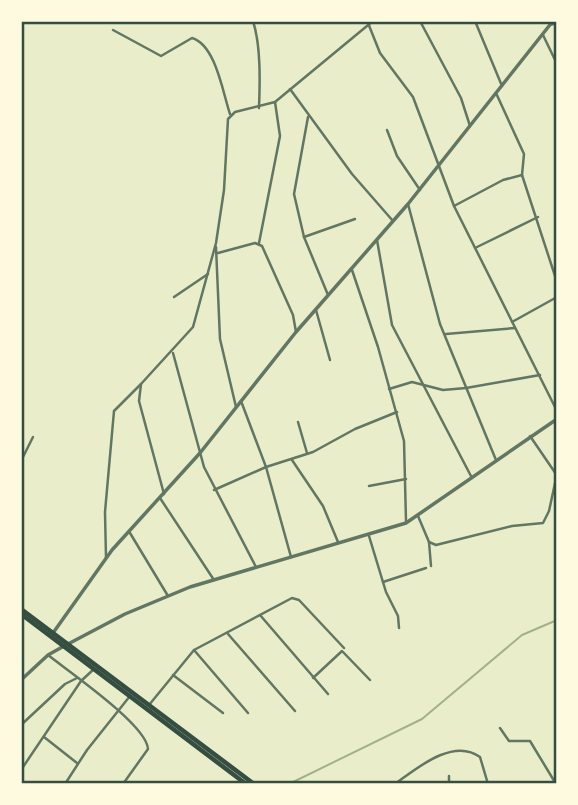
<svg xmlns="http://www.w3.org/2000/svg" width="578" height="805" viewBox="0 0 578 805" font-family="'PT Sans Narrow',sans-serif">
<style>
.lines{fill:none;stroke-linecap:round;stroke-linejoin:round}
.stream{stroke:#a3b18a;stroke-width:2}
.minor{stroke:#617663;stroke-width:2.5}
.tertiary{stroke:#617663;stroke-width:3.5}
.primary{stroke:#344e41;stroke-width:4.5}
.neatline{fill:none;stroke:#344e41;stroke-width:2.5}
</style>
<rect width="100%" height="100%" fill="#e9edc9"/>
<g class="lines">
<polyline class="stream" points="289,784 422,719 522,635 557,620"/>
<g class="minor">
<path d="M253 21C261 46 260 82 259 108"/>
<polyline points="420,21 461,98 470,126"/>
<polyline points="475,21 502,86"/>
<polyline points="368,23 380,53 413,97 454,206 557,411"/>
<polyline points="550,25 557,23"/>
<path d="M113 30 161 56 192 38C216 45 223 94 230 114"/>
<polyline points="543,35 557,64"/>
<polyline points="290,89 352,174 393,221"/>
<polyline points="496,93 524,154 522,175 557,282"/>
<polyline points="308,117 294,194 304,237 328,295"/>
<polyline points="387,130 397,156 420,190"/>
<polyline points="408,204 440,324 496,460"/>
<polyline points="454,206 503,180 522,175"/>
<polyline points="304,237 355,219"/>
<polyline points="377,240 392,325 472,478"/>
<polyline points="259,243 280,136 275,102"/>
<polyline points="216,247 220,339 236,407"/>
<polyline points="475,248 538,217"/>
<polyline points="218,253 255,243 262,246 293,315 296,332"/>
<polyline points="352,270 378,347 404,441 406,521"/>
<polyline points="174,297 208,274"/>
<polyline points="316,310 330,360"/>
<polyline points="512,322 557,297"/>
<polyline points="446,334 515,328"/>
<polyline points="173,353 204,467 256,567"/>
<polyline points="389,389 412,382 443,390 466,388 540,375"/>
<polyline points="241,401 266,467 291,557"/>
<polyline points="298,422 307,453"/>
<polyline points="530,436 556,474"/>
<polyline points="292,460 323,506 338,542"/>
<polyline points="21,461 33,437"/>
<polyline points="369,486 406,479"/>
<polyline points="214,490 266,467 313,452 355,429 397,412"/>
<polyline points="164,494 139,401 141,384 193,327 216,243 224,190 228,119 235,112 275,102 373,21"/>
<polyline points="160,498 214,580"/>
<polyline points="418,516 429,542 431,566"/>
<polyline points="130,533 168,596"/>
<polyline points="369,536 386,592 398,616 399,628"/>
<polyline points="429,542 436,545 512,526 543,523 549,511 557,474"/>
<polyline points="106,558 105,512 114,411 141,384"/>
<polyline points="383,582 426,568"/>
<polyline points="260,615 328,694"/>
<polyline points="228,634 295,711"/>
<polyline points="194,650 248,713"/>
<path d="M48 655C68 671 147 725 148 749L123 784"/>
<polyline points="173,675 223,713"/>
<polyline points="313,678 342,651 370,680"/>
<polyline points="149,705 194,650 292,598 299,600 344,648"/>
<polyline points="21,725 65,684 77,678"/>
<polyline points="500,728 509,741 530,741 556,784"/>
<polyline points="44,737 77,763"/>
<polyline points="21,770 81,681 94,669"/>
<polyline points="449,776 449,784"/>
<polyline points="21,781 24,784"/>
<polyline points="65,784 87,750 130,696"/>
<path d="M395 784C416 769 453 737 480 757L488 784"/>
</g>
<g class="tertiary">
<polyline points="53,633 112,550 200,453 296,332 408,204 553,21"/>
<polyline points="68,644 125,614 190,587 406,523 557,419"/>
<polyline points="21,680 48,655 64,646"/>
</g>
<g class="primary">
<polyline points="21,609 254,784"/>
<polyline points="21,614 246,784"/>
</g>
</g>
<rect width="578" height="805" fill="none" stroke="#fefae0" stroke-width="46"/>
<rect x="23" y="23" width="532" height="759" class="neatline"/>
</svg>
